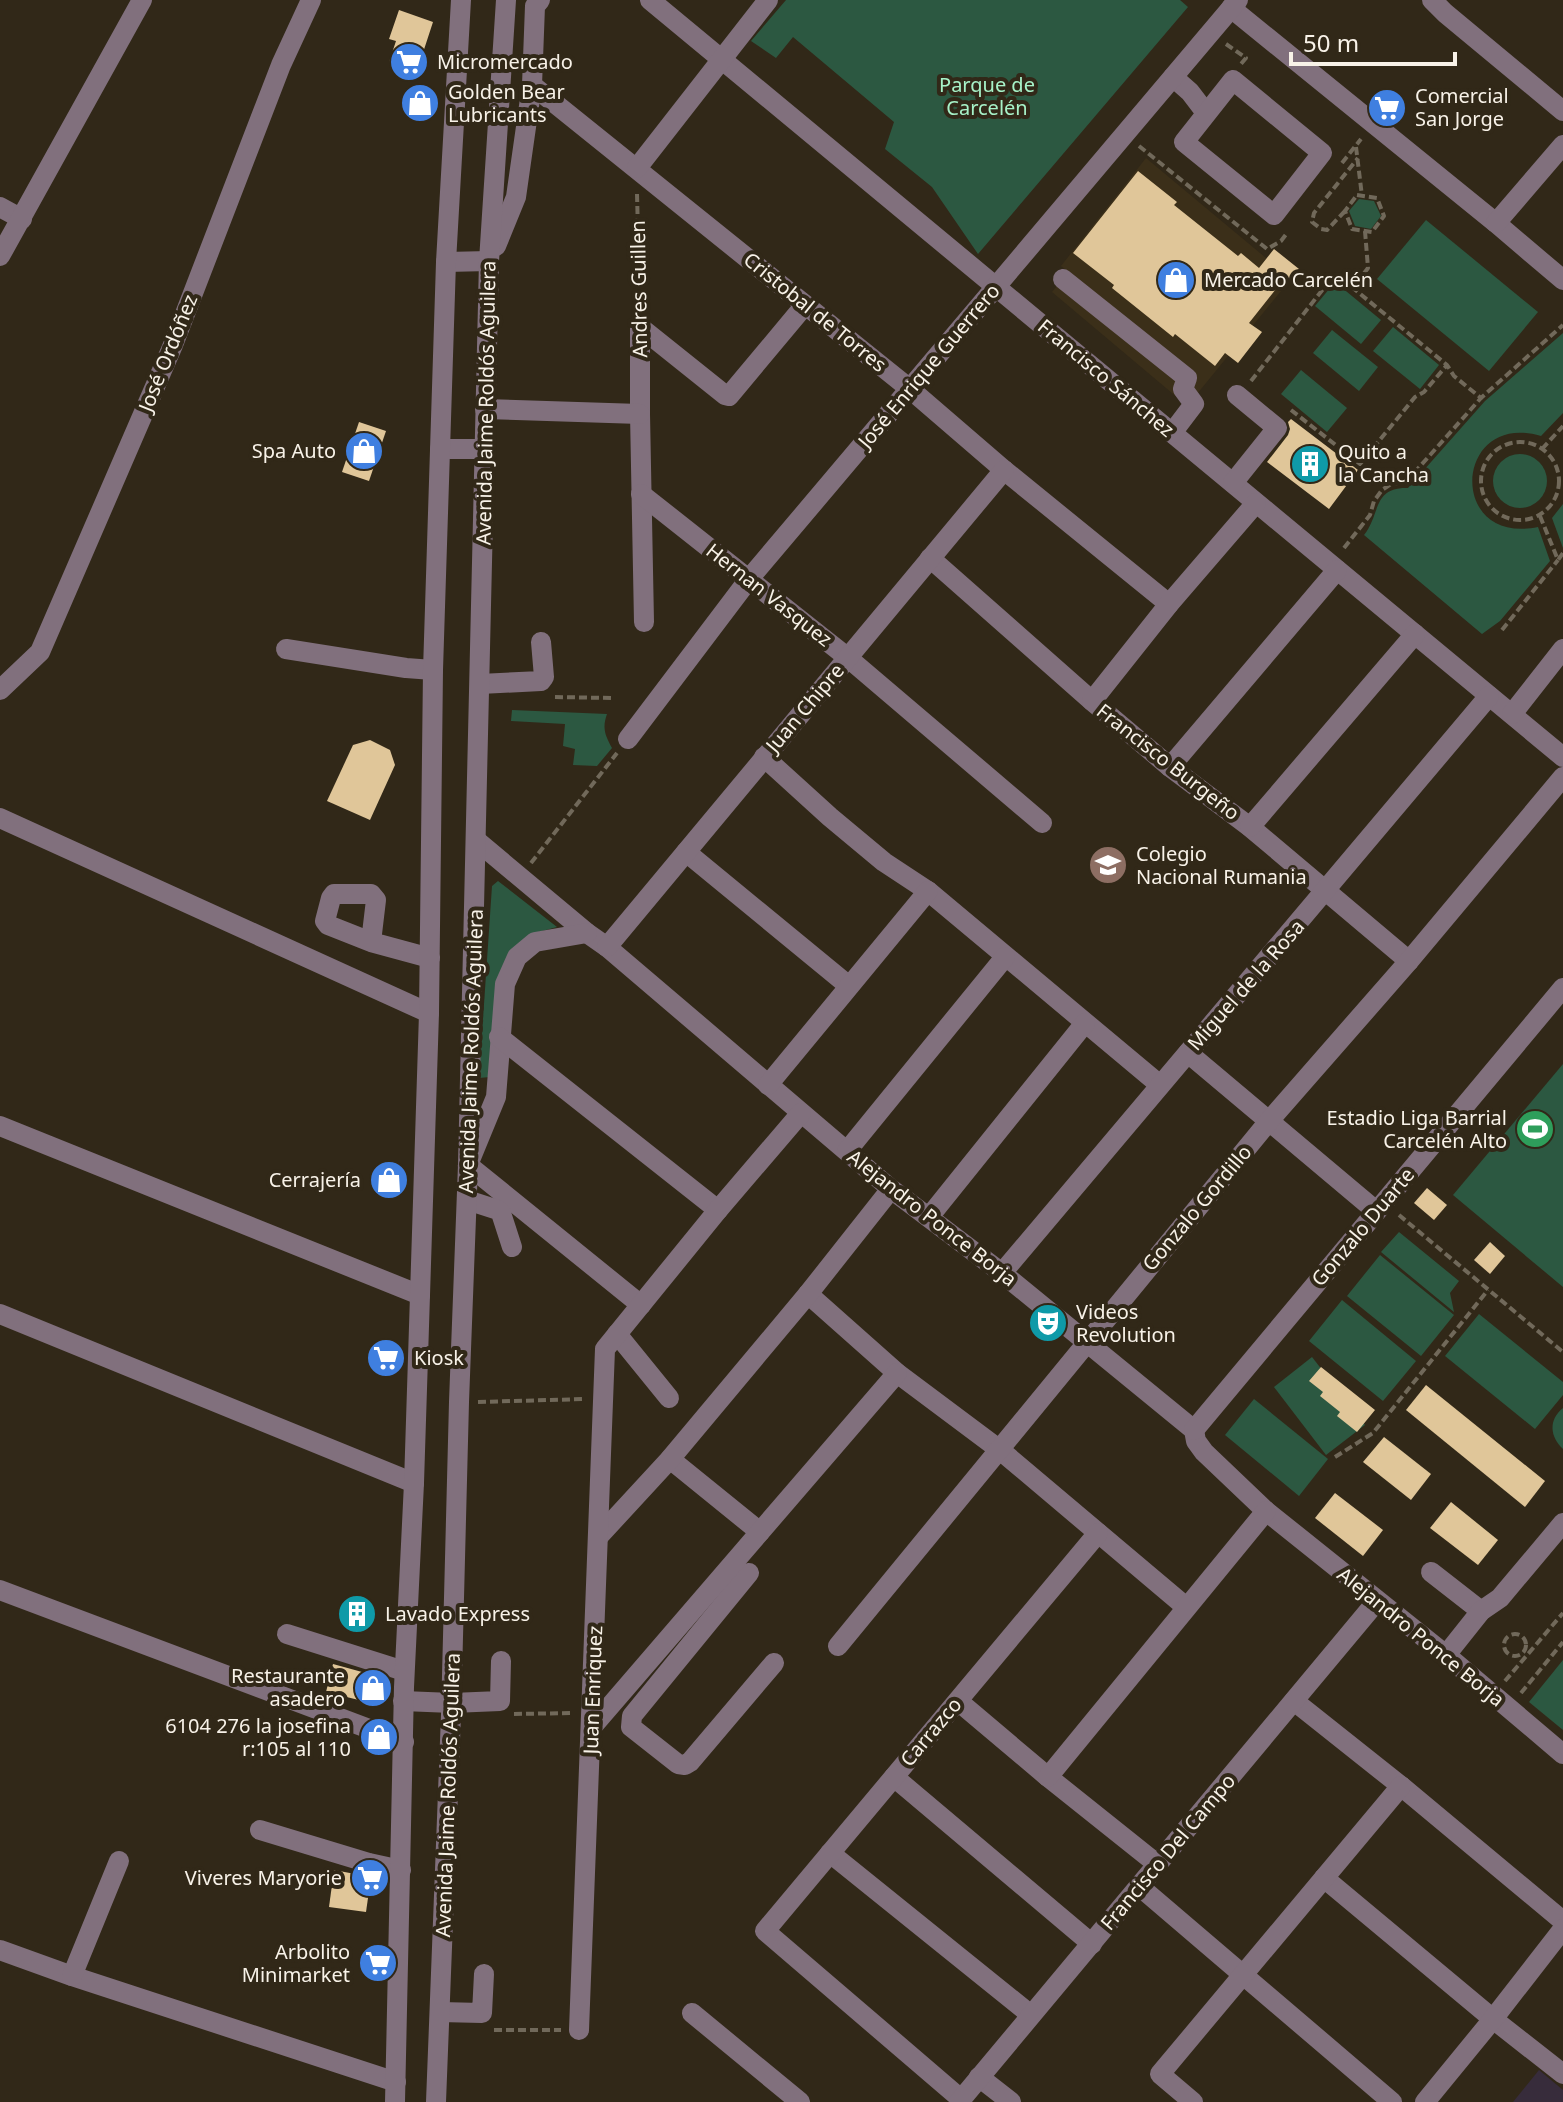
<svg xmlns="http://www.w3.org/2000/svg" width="1563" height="2102" viewBox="0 0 1563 2102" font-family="'Noto Sans',sans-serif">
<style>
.built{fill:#3b2f19}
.education{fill:#372c3b}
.green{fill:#2c5841}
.building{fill:#e0c699}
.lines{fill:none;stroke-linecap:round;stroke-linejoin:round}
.path{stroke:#71695a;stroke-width:4;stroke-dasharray:8 4;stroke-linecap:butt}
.minor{stroke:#81707d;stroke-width:20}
.labels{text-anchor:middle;stroke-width:8;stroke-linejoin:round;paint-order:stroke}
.poi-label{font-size:20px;fill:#f8f2e8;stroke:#312818;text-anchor:start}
.park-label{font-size:20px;fill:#a7f2c8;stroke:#312818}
.street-label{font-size:20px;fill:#f8f2e8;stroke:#312818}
</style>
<rect width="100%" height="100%" fill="#312818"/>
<polygon class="built" points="1146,158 1266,258 1274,249 1299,269 1197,394 1185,404 1052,292 1068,272 1061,266"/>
<polygon class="education" points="1539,2070 1563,2090 1563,2102 1513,2102"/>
<g class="green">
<polygon points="786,0 1180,0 1188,7 978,254 932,187 885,149 894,122 793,37 776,58 751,41"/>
<polygon points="1359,199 1374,201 1381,216 1371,229 1355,226 1349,211"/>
<polygon points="1426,220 1538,312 1489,371 1377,279"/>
<polygon points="1335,282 1381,320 1361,344 1315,306"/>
<polygon points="1393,327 1439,365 1420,389 1373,351"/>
<polygon points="1332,330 1378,367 1359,391 1313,353"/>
<path d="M1563 333V413L1541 436C1454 410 1446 546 1538 527L1550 561 1500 621 1482 634 1364 535C1381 514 1372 487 1408 488L1485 401Z"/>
<polygon points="1301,370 1347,408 1327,432 1281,394"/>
<circle cx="1520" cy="481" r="27"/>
<polygon points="1563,504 1563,548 1552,518"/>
<path d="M512 710 607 714C602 728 605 735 612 748L597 766 573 765 575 749 563 746 565 724 511 721Z"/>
<polygon points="498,881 557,927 531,934 512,952 490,1077 479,1078 492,886"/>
<polygon points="1563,1064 1563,1287 1453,1195"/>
<polygon points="1399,1232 1459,1281 1450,1293 1454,1312 1381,1252"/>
<polygon points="1380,1255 1454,1315 1421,1356 1347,1296"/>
<polygon points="1342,1300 1416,1361 1383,1401 1309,1341"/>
<polygon points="1479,1314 1563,1382 1563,1395 1535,1429 1445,1356"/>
<polygon points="1312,1357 1365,1425 1326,1455 1274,1387"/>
<polygon points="1254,1399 1328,1459 1299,1496 1225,1435"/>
<path d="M1563 1408V1449C1550 1437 1548 1420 1563 1408Z"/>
<polygon points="1563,1660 1563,1730 1529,1702"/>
</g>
<g class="building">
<polygon points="399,10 433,22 417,71 389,62 396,41 389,39"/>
<polygon points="408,91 434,95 431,116 405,112"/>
<polygon points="1138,171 1177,202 1174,205 1238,256 1241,253 1259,268 1274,249 1299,269 1284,287 1280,284 1249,323 1262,332 1238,363 1225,353 1215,366 1175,334 1173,337 1112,288 1114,285 1073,253"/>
<polygon points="1291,419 1358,470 1329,509 1267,462 1288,435 1290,429 1288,422"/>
<polygon points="359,422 386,431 369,481 342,472"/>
<polygon points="370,740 390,750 395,765 370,820 327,801 353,745"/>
<polygon points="1427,1188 1447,1205 1434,1220 1414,1203"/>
<polygon points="1490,1242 1505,1256 1490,1274 1474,1260"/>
<polygon points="1321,1367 1375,1410 1357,1432 1337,1416 1340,1412 1320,1396 1323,1392 1309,1381"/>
<polygon points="1426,1385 1545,1481 1525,1507 1406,1410"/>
<polygon points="1384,1437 1431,1474 1411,1500 1363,1462"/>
<polygon points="1335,1493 1383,1530 1363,1556 1315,1518"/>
<polygon points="1451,1502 1498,1540 1478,1565 1430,1528"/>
<polygon points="333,1664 373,1675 367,1702 326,1692"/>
<polygon points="334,1870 371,1877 366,1912 329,1907"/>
</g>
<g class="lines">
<g class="path">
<polyline points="1226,44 1246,58 1241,64"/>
<polyline points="1139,146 1267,249 1281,241 1287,233"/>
<polyline points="1356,147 1362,196"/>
<polyline points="1342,163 1361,139"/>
<polyline points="637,194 640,309"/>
<polygon points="1357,195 1377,198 1384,216 1372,232 1352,229 1345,211"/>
<polyline points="1345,211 1327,230 1321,229 1312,222 1314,213 1358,158"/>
<polyline points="1365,231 1368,268 1353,288 1447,365 1454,376 1481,398 1563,325"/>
<polyline points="1251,381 1334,275 1353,288"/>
<polyline points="1291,410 1360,464 1415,397 1424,392 1447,365"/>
<circle cx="1520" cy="481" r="39"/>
<polyline points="1542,449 1563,426"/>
<polyline points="1540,516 1558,560 1563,553"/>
<polyline points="1344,548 1370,515 1374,501 1382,490 1391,484 1406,482 1481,398"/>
<polyline points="1502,630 1558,560"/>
<polyline points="555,697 611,698"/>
<polyline points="531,863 617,753"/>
<polyline points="1399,1215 1563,1352"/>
<polyline points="478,1402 585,1399"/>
<polyline points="1335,1457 1373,1433 1488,1290"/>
<circle cx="1515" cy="1645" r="11"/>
<polyline points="1505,1681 1563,1613"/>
<polyline points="1521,1693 1563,1642"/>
<polyline points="514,1714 573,1713"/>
<polyline points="494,2030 561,2030"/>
</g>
<g class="minor">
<polyline points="650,0 1563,757"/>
<polyline points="1432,0 1445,13 1563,111"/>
<polyline points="1231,8 1496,223 1563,280"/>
<polyline points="1173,77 1190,92 1206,113"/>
<polygon points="1233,80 1322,153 1274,215 1184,142"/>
<polyline points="532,85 910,389 1004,470 1169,604"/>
<polyline points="637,168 768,0"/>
<polyline points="0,207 22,219"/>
<polyline points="1496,223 1563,145"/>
<polyline points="496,246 516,197 532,85 535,6 540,0"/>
<polyline points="0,256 142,0"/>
<polyline points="446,262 489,261"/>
<polyline points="1063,279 1187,378 1183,389 1194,404 1172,433"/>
<polyline points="640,327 640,414 644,622"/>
<polyline points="640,327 725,395 729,396 805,305"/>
<polyline points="485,409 640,414"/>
<polyline points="440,449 485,449"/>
<polyline points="1233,483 1277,428 1237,395"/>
<polyline points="641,494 847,657 1042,823"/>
<polyline points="930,558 1092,701 1170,767 1250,827 1409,961"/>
<polyline points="286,649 406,668 433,670"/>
<polyline points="480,684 541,681 544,677 541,642"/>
<polyline points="0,690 40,652 173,345 281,65 311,0"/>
<polyline points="1092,701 1169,604 1256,503"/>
<polyline points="1512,714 1563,649"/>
<polyline points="628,739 749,579 1238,0"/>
<polyline points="764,757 830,817 884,862 928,891 1160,1085"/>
<polyline points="1170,767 1337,570"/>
<polyline points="0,818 429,1013"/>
<polyline points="1250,827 1415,634"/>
<polyline points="477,841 587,933 607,947 891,1189 1002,1273 1194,1430 1196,1441 1204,1452 1266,1511 1446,1655 1563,1754"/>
<polyline points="686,852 849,986"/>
<polyline points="587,933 535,942 517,957 505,984 496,1097 468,1165 641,1305"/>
<polyline points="371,942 328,925 325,921 331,898 334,894 371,894 376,900 371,942 430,958"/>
<polyline points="607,947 1004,470"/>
<polyline points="499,1037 718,1210"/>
<polyline points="1188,1053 1376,1211"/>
<polyline points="768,1085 928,891"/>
<polyline points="0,1126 420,1295"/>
<polyline points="847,1151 1005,957"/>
<polyline points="467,1200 498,1210 501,1213 512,1247"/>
<polyline points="929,1217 1085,1023"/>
<polyline points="1002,1273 1489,696"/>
<polyline points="808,1294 897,1373 1000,1450 1186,1607"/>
<polyline points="0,1314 414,1483"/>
<polyline points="617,1334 669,1398"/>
<polyline points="1194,1430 1563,988"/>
<polyline points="670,1459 760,1532"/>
<polyline points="599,1536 670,1459 808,1294 891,1189"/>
<polyline points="1431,1572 1481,1611"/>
<polyline points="749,1573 632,1716 631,1727 678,1764 685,1765 690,1762 774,1663"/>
<polyline points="0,1590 404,1742"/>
<polyline points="287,1634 404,1671"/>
<polyline points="838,1646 1269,1121 1409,961 1563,777"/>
<polyline points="1446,1655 1481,1611 1500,1598 1563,1523"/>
<polyline points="403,1701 452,1703 500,1701 501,1661"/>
<polyline points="958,1701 1048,1777 1157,1864"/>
<polyline points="1294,1701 1401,1786 1563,1921"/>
<polyline points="592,1727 897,1373"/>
<polyline points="894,1777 1092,1944"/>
<polyline points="1048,1777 1266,1511"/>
<polyline points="260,1830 369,1863 401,1870"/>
<polyline points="830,1853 1031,2015"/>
<polyline points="1324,1878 1493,2019 1563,2074"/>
<polyline points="1139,1886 1392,2102"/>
<polyline points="0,1950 72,1976 396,2082"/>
<polyline points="72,1976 119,1861"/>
<polyline points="440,2012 482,2013 484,1974"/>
<polyline points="692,2013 800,2102"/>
<polyline points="579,2030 605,1349 718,1210 801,1113"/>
<polyline points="979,2077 1011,2102"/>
<polyline points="961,2099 765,1931 1098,1533"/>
<polyline points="395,2102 404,1687 414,1483 429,1013 433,670 446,262 461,0"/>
<polyline points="436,2102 451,1715 459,1402 468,1165 489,261 506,0"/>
<polyline points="959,2102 1377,1601"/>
<polyline points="1193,2102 1160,2074 1401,1786"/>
<polyline points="1425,2102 1493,2019 1563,1929"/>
</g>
</g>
<defs>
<g id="supermarket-disc" transform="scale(2)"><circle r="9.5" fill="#3f7fe0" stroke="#312818"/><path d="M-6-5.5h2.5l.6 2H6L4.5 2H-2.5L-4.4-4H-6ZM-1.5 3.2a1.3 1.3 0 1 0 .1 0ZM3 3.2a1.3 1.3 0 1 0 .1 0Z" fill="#fff"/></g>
<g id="shop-disc" transform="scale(2)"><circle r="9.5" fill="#3f7fe0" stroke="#312818"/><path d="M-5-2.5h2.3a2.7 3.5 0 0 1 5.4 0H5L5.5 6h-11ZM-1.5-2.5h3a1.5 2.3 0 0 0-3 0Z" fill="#fff"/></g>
<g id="building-disc" transform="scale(2)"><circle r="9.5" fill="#0f9aa8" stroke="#312818"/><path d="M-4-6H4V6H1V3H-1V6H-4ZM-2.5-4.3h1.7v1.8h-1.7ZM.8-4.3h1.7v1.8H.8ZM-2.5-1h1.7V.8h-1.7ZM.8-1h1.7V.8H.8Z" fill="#fff"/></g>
<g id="university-disc" transform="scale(2)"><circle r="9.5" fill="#8d6e63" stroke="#312818"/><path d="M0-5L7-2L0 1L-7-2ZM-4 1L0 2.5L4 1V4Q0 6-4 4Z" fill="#fff"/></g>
<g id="stadium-disc" transform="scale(2)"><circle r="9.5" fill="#2e9e5b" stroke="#312818"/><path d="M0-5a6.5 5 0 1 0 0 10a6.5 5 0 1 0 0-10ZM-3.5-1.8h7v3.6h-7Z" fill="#fff"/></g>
<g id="theatre-disc" transform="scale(2)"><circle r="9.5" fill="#0f9aa8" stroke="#312818"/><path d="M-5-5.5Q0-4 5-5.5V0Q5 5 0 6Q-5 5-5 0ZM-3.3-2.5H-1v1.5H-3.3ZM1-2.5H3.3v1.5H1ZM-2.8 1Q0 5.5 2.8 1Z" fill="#fff"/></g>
</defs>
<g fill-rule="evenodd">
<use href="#supermarket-disc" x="409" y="62"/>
<use href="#shop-disc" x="420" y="103"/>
<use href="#supermarket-disc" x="1387" y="108"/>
<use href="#shop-disc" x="1176" y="280"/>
<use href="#shop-disc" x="364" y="451"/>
<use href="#building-disc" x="1310" y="464"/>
<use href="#university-disc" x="1108" y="865"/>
<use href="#stadium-disc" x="1535" y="1129"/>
<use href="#shop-disc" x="389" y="1180"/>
<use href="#theatre-disc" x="1048" y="1323"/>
<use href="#supermarket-disc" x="386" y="1358"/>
<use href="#building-disc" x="357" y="1614"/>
<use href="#shop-disc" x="373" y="1688"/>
<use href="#shop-disc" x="379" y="1737"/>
<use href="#supermarket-disc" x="370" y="1878"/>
<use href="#supermarket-disc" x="378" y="1963"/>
</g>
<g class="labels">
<g class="poi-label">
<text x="437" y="69">Micromercado</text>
<text x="448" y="99">Golden Bear<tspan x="448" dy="23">Lubricants</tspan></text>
<text x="1415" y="103">Comercial<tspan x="1415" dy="23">San Jorge</tspan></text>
<text x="1204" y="287">Mercado Carcelén</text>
<text x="336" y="458" text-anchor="end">Spa Auto</text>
<text x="1338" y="459">Quito a<tspan x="1338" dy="23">la Cancha</tspan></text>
<text x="1136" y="861">Colegio<tspan x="1136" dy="23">Nacional Rumania</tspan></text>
<text x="1507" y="1125" text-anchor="end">Estadio Liga Barrial<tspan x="1507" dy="23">Carcelén Alto</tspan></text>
<text x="361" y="1187" text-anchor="end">Cerrajería</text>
<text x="1076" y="1319">Videos<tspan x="1076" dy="23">Revolution</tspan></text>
<text x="414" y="1365">Kiosk</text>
<text x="385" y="1621">Lavado Express</text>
<text x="345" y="1683" text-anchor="end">Restaurante<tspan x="345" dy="23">asadero</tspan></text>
<text x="351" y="1733" text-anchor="end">6104 276 la josefina<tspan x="351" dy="23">r:105 al 110</tspan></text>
<text x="342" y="1885" text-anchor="end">Viveres Maryorie</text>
<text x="350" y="1959" text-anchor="end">Arbolito<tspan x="350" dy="23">Minimarket</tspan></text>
</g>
<g class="park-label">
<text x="987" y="92">Parque de<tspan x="987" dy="23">Carcelén</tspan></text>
</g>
<g class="street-label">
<text transform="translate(639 289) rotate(-91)" y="7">Andres Guillen</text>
<text transform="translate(815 312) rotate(39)" y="7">Cristobal de Torres</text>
<text transform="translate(168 353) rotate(-68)" y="7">José Ordóñez</text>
<text transform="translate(929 366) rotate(-50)" y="7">José Enrique Guerrero</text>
<text transform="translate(1106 378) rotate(40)" y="7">Francisco Sánchez</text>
<text transform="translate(486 403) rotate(-89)" y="7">Avenida Jaime Roldós Aguilera</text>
<text transform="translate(769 595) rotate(38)" y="7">Hernan Vasquez</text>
<text transform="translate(805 708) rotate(-50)" y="7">Juan Chipre</text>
<text transform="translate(1168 762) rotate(38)" y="7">Francisco Burgeño</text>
<text transform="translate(1246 985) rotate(-49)" y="7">Miguel de la Rosa</text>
<text transform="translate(471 1051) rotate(-88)" y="7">Avenida Jaime Roldós Aguilera</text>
<text transform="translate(1197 1208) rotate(-50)" y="7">Gonzalo Gordillo</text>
<text transform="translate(932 1218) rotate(38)" y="7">Alejandro Ponce Borja</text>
<text transform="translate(1363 1227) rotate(-50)" y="7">Gonzalo Duarte</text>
<text transform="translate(1421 1637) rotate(39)" y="7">Alejandro Ponce Borja</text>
<text transform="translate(593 1690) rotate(-88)" y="7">Juan Enriquez</text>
<text transform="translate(931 1732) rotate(-50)" y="7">Carrazco</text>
<text transform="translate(448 1795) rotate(-88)" y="7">Avenida Jaime Roldós Aguilera</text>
<text transform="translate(1168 1852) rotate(-50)" y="7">Francisco Del Campo</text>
</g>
</g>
<path d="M1291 52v12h164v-12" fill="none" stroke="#f8f2e8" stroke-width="4"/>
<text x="1303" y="52" font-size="24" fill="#f8f2e8" stroke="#312818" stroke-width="6" paint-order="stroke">50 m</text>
</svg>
